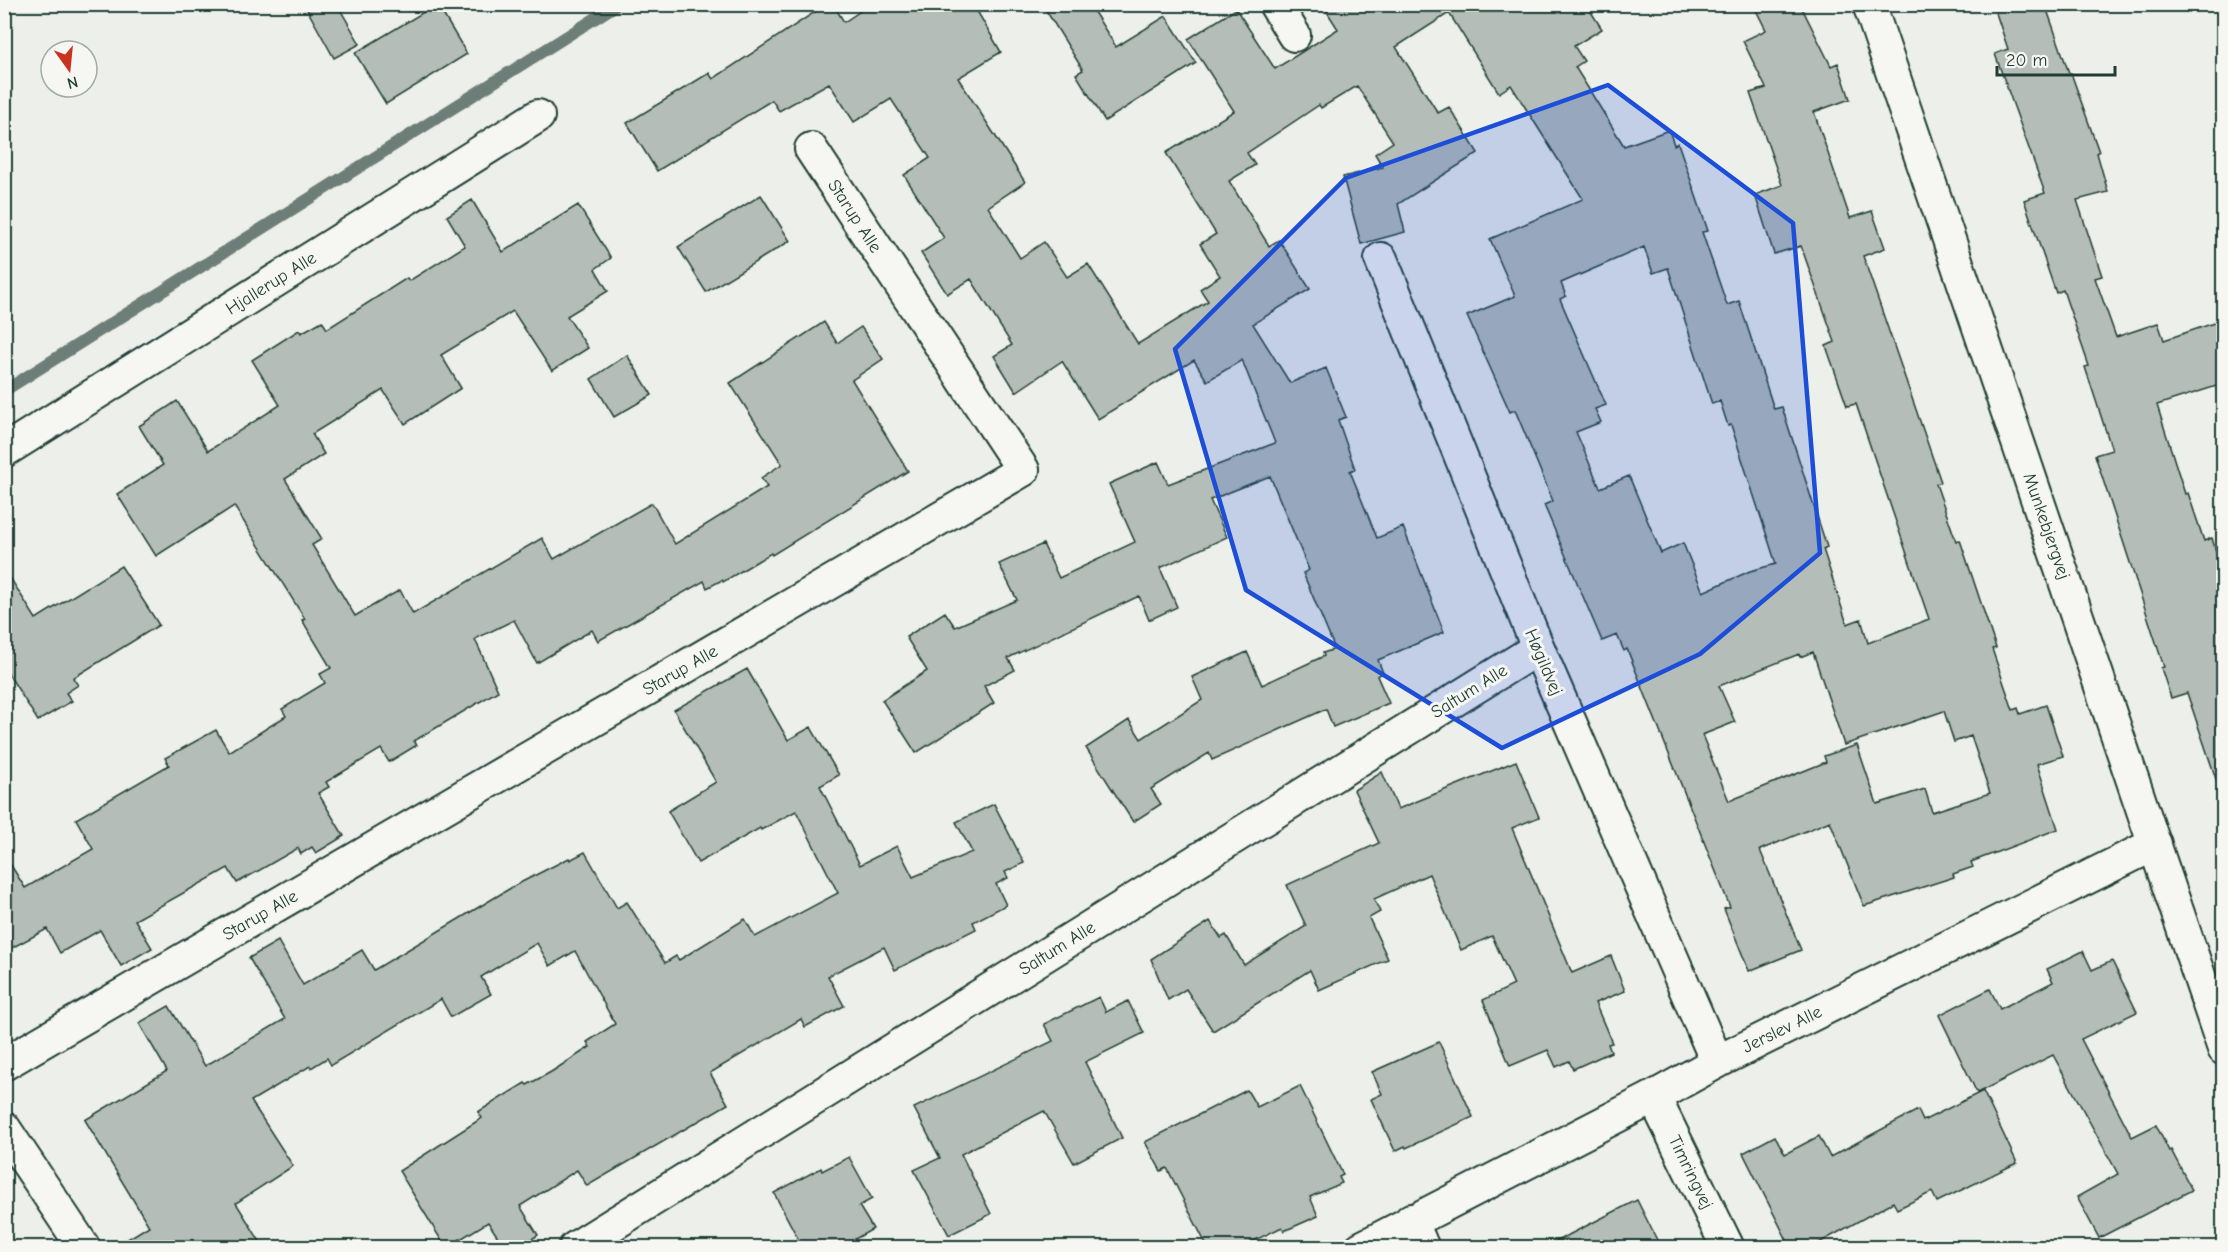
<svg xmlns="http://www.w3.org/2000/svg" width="2228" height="1252" viewBox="0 0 2228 1252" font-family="'Comic Neue',sans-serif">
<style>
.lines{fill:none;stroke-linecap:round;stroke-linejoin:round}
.stream{stroke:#6c7e77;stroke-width:12}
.building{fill:#b4bdb8;stroke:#1f3d34;stroke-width:1.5;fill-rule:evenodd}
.street-casing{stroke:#1f3d34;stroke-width:36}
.street{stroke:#f6f6f2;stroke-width:32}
.marked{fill:#1d4ed8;fill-opacity:0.2;stroke:#1d4ed8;stroke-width:4.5;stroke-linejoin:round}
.labels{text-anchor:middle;stroke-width:6;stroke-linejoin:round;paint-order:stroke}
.street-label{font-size:18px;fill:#1f3d34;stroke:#f6f6f2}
</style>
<rect width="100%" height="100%" fill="#edefea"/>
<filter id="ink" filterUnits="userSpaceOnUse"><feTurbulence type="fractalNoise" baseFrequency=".0167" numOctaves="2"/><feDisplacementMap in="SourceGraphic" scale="12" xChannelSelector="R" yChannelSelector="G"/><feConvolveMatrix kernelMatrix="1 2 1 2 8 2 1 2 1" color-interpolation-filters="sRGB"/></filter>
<g filter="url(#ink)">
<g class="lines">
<polyline class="stream" points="4,391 618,4"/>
</g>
<g class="building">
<polygon points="304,4 337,4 360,44 334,58"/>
<polygon points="437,4 467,54 386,104 355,53"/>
<path d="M827 4H833L844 22 871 4H973L1001 52 958 78 1025 182 988 207 1020 258 1044 242 1067 277 1088 264 1138 344 1208 301 1200 289 1220 276 1200 244 1216 234 1166 153 1234 111 1188 39 1236 9 1275 69 1338 29 1322 4H1586L1602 29 1574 46 1584 61 1575 67 1624 146 1669 130 1674 145 1678 143 1708 231 1702 232 1727 305 1739 301 1774 409 1782 407 1827 547 1823 549 1847 624 1861 619 1868 643 1929 619 1856 404 1847 406 1826 346 1835 342 1801 246 1774 254 1755 195 1782 185 1750 93 1766 88 1743 41 1766 30 1753 4H1800L1831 66 1838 63 1850 99 1814 112 1850 218 1872 211 1885 248 1863 256 1941 482 1936 484 1956 541 1960 540 1996 648 1992 649 2013 710 2018 708 2020 714 2046 705 2063 756 2037 764 2058 829 1971 862 1973 867 1953 874 1954 877 1864 906 1830 821 1760 850 1801 950 1749 971 1724 909 1730 907 1627 649 1624 651 1617 635 1602 641 1544 505 1553 501 1515 410 1510 412 1467 316 1515 296 1490 239 1583 199 1511 85 1499 93 1449 13 1396 47 1438 113 1449 107 1478 153 1398 204 1405 232 1361 244 1343 177 1383 167 1375 154 1393 142 1357 86 1321 108 1319 105 1247 153 1255 165 1229 181 1269 246 1279 240 1310 289 1253 324 1290 383 1326 368 1346 417 1338 420 1355 469 1350 471 1377 538 1403 527 1444 632 1378 660 1383 673 1377 676 1389 703 1333 727 1326 709 1212 760 1209 753 1151 789 1161 804 1133 822 1086 748 1129 720 1141 739 1202 700 1192 677 1247 652 1262 685 1324 656 1323 653 1335 649 1303 573 1309 570 1270 476 1210 500 1227 537 1160 568 1177 607 1149 620 1139 596 1008 658 1015 670 984 686 994 703 916 753 882 700 927 671 906 637 945 612 955 627 1017 600 999 564 1043 544 1059 578 1135 542 1109 484 1158 462 1168 484 1275 443 1242 360 1207 381 1194 360 1098 419 1062 361 1016 392 994 356 1012 345 971 279 947 294 921 253 944 238 904 175 930 158 891 99 854 122 829 83 779 111 772 100 657 171 627 123 709 73 713 79ZM1644 247 1653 273 1668 268 1712 404 1720 401 1728 426 1731 425 1776 564 1750 571 1703 592 1683 543 1661 553 1629 476 1600 488 1576 432 1601 422 1595 409 1606 405 1560 299 1566 296 1561 283ZM1813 652 1844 745 1944 711 1954 742 1971 736 1990 793 1932 812 1925 789 1877 804 1857 745 1824 756 1826 762 1729 801 1702 735 1735 722 1719 686 1799 654 1800 657Z"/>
<polygon points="1042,4 1089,4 1116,47 1166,16 1196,63 1105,121 1076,74 1083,70"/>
<polygon points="1993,4 2045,4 2069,73 2071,73 2099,152 2097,153 2108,192 2077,200 2102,276 2095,278 2116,337 2158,323 2164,340 2223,320 2223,384 2157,405 2185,494 2188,493 2204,541 2212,538 2223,575 2223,784 2218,785 2187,693 2171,698 2161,668 2164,667 2095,455 2112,450 2085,367 2089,366 2063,290 2056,293 2024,200 2045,193 1995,54 2008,49"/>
<polygon points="761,195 790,241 706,292 678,247"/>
<polygon points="472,200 503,252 578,205 611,258 595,269 608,291 567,316 588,348 552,371 513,311 441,355 461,388 405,424 383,390 312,434 324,454 285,479 322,539 312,545 355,616 400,590 413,614 542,538 554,559 652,503 675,544 767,487 761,478 782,464 730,383 824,322 837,343 861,327 883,359 852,380 908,471 772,555 771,553 723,582 722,580 707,588 704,581 598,641 592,630 537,663 514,620 475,639 498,691 414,741 417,745 389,762 381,749 326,782 329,787 318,793 344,836 316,853 312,847 301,854 298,848 237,883 228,868 135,920 152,948 121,966 100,930 60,953 47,929 4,952 4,854 25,888 93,849 76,819 169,765 165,758 216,730 229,752 286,716 282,709 325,683 320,674 331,668 302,620 305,619 234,506 156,556 117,494 163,465 139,426 177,401 208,451 280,405 252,360 299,330 301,333 322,321 327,329 407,278 409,281 465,246 447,216"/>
<polygon points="627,355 652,395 614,417 591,379"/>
<polygon points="121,566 159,625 73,678 78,685 66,693 72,701 38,721 4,667 4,568 36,619"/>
<polygon points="747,669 788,740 811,727 813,731 839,775 820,786 860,865 897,846 913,877 972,852 956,822 994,804 1024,863 1005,872 1008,878 996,884 1006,905 973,922 976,929 895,970 884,947 828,976 844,1006 805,1027 801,1019 710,1073 728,1104 587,1186 577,1170 520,1206 538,1235 518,1248 505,1248 488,1222 446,1248 399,1171 482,1118 478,1112 525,1083 527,1085 551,1072 590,1047 587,1042 615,1024 575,951 550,966 537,943 481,977 491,994 451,1017 441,999 331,1065 327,1058 311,1068 310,1066 251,1101 293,1166 236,1203 264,1248 113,1248 149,1226 85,1120 167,1071 139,1023 169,1006 205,1066 285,1019 249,958 278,941 303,985 362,950 374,970 514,886 569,858 570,860 585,852 617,908 627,902 665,963 676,956 679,960 745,919 755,937 838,893 796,811 761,830 760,828 698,863 668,811 716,782 674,710"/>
<polygon points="1516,761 1539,817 1512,828 1572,973 1611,956 1625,991 1595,1003 1612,1043 1608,1044 1611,1052 1573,1069 1569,1061 1556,1067 1548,1050 1510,1066 1483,1000 1514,985 1492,936 1461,950 1429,874 1374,899 1380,912 1369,918 1388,959 1319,990 1310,970 1213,1031 1186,989 1168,1000 1151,959 1210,921 1221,938 1226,935 1244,965 1306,926 1287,885 1379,843 1354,790 1382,772 1398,809"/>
<polygon points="2083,951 2092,970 2112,961 2137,1012 2081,1039 2132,1137 2156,1125 2169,1151 2171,1150 2192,1190 2099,1238 2077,1197 2118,1174 2053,1055 1977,1093 1939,1015 1990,989 2000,1009 2053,982 2047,969"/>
<polygon points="1099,997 1106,1012 1128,1001 1144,1033 1085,1062 1122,1138 1074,1163 1044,1111 961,1154 991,1214 949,1235 914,1170 940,1158 914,1108 1053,1041 1044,1024"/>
<polygon points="1439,1042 1473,1117 1406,1148 1405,1146 1395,1151 1371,1099 1382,1094 1372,1072"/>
<polygon points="1300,1086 1343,1175 1339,1177 1342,1183 1310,1197 1318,1216 1284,1231 1282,1227 1239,1248 1208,1248 1167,1168 1161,1171 1145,1142 1247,1090 1257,1107"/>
<polygon points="1983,1091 2017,1163 1937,1202 1932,1192 1897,1209 1893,1202 1810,1248 1791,1248 1743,1153 1775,1136 1785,1154 1819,1136 1830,1157 1918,1110 1923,1121"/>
<polygon points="849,1157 872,1199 859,1206 873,1229 839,1248 803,1248 774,1193 821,1168 822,1171"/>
<polygon points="1637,1200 1661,1248 1543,1248"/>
</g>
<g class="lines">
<g class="street-casing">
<g id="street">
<polyline points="1275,4 1294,35"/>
<polyline points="1869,4 2224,1049"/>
<polyline points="1381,259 1538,648 1717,1062"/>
<polyline points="4,451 538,116"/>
<polyline points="4,1064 1023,470 811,149"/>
<polyline points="1654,1097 1728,1248"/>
<polyline points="4,1128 84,1248"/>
<polyline points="1411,1220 1423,1248"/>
<polyline points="575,1248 1538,648"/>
<polyline points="1361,1248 1654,1097 1717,1062 2155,844"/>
</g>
</g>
<use href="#street" class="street"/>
</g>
</g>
<path class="marked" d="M1608 85 1793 223 1820 553 1700 654 1502 748 1246 590 1175 349 1346 178Z"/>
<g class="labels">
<g class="street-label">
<text transform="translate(855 216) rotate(57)" y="6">Starup Alle</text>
<text transform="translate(271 283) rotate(-32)" y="6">Hjallerup Alle</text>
<text transform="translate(2047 526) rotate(71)" y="6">Munkebjergvej</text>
<text transform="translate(1544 662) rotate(67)" y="6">Høgildvej</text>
<text transform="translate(680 670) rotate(-30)" y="6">Starup Alle</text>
<text transform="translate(1469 691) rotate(-32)" y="6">Saltum Alle</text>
<text transform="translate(260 915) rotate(-30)" y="6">Starup Alle</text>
<text transform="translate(1057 948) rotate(-32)" y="6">Saltum Alle</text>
<text transform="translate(1782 1029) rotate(-26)" y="6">Jerslev Alle</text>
<text transform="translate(1691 1172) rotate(64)" y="6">Timringvej</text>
</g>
</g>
<rect width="2228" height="1252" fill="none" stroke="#f6f6f2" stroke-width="24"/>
<rect x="12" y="12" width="2204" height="1228" fill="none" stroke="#1f3d34" stroke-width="2" filter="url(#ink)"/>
<g transform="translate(69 69) rotate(165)"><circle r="28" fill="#f6f6f2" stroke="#a0aca6" stroke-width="1.5"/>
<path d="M0-4.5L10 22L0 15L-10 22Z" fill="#c8321e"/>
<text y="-9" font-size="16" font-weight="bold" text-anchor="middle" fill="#1f3d34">N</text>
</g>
<path d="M1997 66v9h118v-9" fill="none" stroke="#1f3d34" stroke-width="3"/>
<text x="2006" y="66" font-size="18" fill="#1f3d34" stroke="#f6f6f2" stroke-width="4.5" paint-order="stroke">20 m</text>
</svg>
